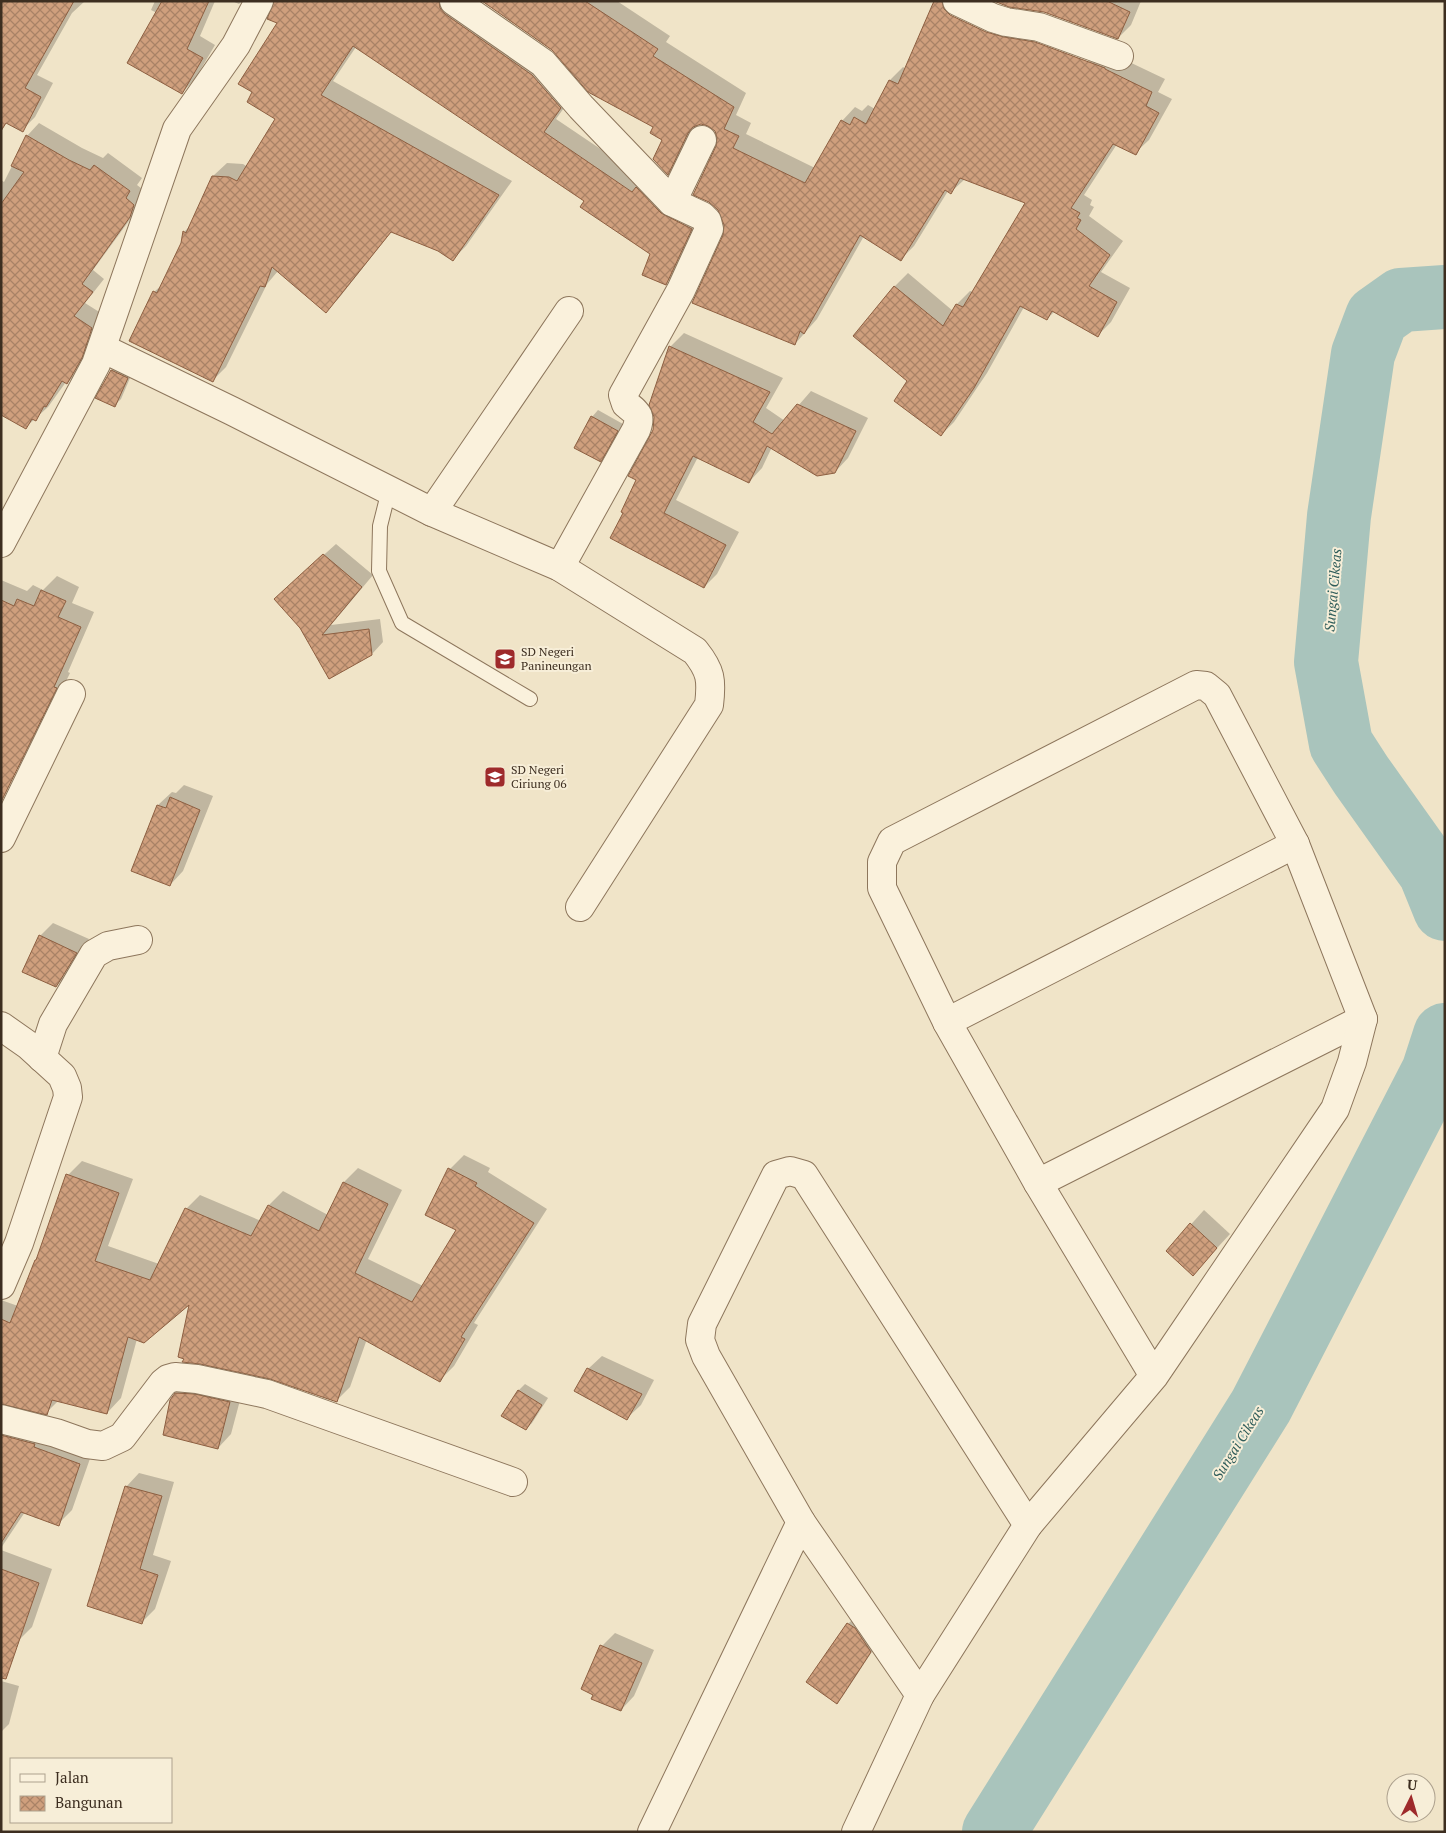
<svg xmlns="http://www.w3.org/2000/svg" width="1446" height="1833" viewBox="0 0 1446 1833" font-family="'PT Serif',serif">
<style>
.shadow{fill:#0003}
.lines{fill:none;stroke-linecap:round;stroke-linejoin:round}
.river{stroke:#a9c4bc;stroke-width:64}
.building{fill:url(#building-cross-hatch);stroke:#8d5f41}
.service-casing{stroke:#8d765c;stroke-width:16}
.minor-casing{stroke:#8d765c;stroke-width:30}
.service{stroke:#faf1dc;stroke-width:14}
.minor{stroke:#faf1dc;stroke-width:28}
.labels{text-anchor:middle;stroke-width:4;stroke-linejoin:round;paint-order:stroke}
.poi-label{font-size:12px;fill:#3d2e20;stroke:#f7eed8;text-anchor:start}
.water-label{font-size:14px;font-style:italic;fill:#2f5d5a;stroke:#f7eed8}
</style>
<defs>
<pattern id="building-cross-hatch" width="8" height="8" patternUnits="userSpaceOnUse" patternTransform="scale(1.25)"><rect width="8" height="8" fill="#cf9f7d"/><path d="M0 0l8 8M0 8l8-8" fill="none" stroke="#a98266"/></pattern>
</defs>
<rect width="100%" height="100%" fill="#f0e4c8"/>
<g class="shadow">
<polygon points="1,1 85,1 72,13 37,75 53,83 35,117 22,130"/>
<polygon points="155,1 215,1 200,36 215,45 195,79 182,93 157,13 151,10"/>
<polygon points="232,1 242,1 239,4"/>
<polygon points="276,1 459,1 574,94 556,119 645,179 704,215 679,270 666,283 652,253 586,201 356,47 333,81 512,181 466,246 452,260 438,250 392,231 339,298 326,311 278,271 267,284 226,367 213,380 154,292 164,283 182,244 184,232 190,226 213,176 227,163 243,164 248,167 277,119 278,22"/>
<polygon points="484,1 617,1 670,36 666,42 746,93 736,115 751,123 746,134 815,168 842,121 855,107 862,111 868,105 875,109 890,80 903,67 906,69 1079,81 1088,62 1102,49 1165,79 1158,92 1172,99 1149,140 1135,153 1117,144 1084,195 1092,200 1090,205 1094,207 1089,216 1123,241 1101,272 1130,288 1111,322 1098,335 1055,311 1047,319 1024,307 987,373 954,422 941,435 909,380 854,336 895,286 908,273 953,311 957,304 970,291 973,292 1026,202 965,179 951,192 948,191 914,246 901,259 864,236 817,319 795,344 725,235 725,225 717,147 719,138 716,130 709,125 698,124 681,160 668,173 664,140 655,126 553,49"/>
<polygon points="997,1 1141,1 1131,25 1118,38 1044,11"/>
<polygon points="39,123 82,148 103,158 108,153 142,178 137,185 146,192 142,203 93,270 104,279 85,303 104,315 80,370 67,383 66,382 48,407 26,427 1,317 1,180 4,182 27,136"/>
<polygon points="684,333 783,378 766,408 785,421 811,391 868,418 848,458 835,472 772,447 762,468 749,482 698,457 676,500 739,532 717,574 704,587 625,513 654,430 655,417 651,405 671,346"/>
<polygon points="118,364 133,371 121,399 114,406 97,398 112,370"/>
<polygon points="598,410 623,424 607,454 600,460 592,417"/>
<polygon points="336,544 373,575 331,625 380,619 383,642 372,654 329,678 287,588"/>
<polygon points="57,576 79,587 72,603 94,612 68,672 70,673 30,756 16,770 1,777 1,580 27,591 33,585 43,590"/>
<polygon points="184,785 213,796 183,871 170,885 132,870 158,805 172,792 176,793"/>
<polygon points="53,923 89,939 70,972 56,986 40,936"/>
<polygon points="464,1155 490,1168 488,1172 547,1209 474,1323 478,1325 454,1366 440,1380 367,1339 350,1387 336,1401 191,1302 137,1339 121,1398 107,1413 59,1400 46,1413 1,1403 1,1300 18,1306 36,1260 38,1258 68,1175 82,1161 133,1179 108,1246 159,1264 186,1209 200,1195 261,1221 269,1205 283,1191 328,1215 344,1182 358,1168 402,1190 368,1259 423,1286 458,1229 450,1169"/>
<polygon points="1204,1210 1230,1234 1206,1260 1167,1251"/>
<polygon points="602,1356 654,1380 641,1405 627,1418 588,1369"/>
<polygon points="190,1380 243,1389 231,1434 218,1448 176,1394"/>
<polygon points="525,1384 548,1398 532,1423 526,1429 503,1415 519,1390"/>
<polygon points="1,1411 93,1450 72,1510 58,1524 25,1512 1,1548"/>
<polygon points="139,1473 174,1482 153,1555 171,1561 155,1609 142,1622 126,1487"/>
<polygon points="1,1550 52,1569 32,1627 18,1641 1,1635"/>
<polygon points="854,1618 877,1644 843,1696 837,1702 848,1624"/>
<polygon points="615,1633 654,1650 634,1696 621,1710 602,1646"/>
<polygon points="1,1681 19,1686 9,1724 1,1732"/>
</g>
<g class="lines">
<g class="river">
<polyline points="1445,297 1401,300 1377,317 1363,354 1339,516 1326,662 1341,744 1361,775 1430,872 1445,909"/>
<polyline points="994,1832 1261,1406 1433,1072 1445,1035"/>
</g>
</g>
<g class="building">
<polygon points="1,1 74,1 25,88 41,97 23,132 6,123 1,131"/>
<polygon points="162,1 209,1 187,49 203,58 182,94 127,63"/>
<polygon points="274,1 439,1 440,8 445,14 532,75 561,108 544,132 632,192 636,187 661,213 692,229 666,285 642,275 650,254 580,207 584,201 353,46 321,95 499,195 453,261 438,251 391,232 326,313 272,267 265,287 260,286 213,382 129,341 153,291 157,293 181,243 183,231 186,233 212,176 229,177 237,181 275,119 247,102 252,92 238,84 277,23 267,19"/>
<polygon points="482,1 585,1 658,49 653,56 734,107 724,129 739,136 733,148 805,183 841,120 850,125 854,117 866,124 889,80 898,84 934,1 942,1 944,9 950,15 986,32 1004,37 1035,42 1105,68 1105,69 1152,92 1146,106 1159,113 1136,155 1113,144 1071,208 1080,213 1077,218 1081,220 1076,229 1110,255 1089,286 1117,302 1098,337 1052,311 1047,320 1020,306 974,388 941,436 894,401 907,381 853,336 894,286 943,326 956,304 963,307 1025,203 960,178 951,194 945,190 901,261 860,235 804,334 800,331 795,345 692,303 723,235 724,225 718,210 709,202 693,195 716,146 717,138 715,131 708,126 701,124 693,127 688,133 668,175 653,159 662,140 650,133 653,127 588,92 552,50"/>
<polygon points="994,1 1107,1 1130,12 1118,39 1044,12 1009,7"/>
<polygon points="26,135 69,160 90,170 94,165 130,191 126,198 134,205 130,217 82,284 93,292 74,316 92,328 82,358 67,384 62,381 46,407 44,406 36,421 32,419 26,429 1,415 1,204 24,172 11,166"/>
<polygon points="669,346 770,392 753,422 772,434 797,404 856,431 835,473 817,476 767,446 749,483 693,456 664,513 726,545 704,588 610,538 623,513 621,512 636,480 628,476 653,430 654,417 649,405"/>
<polygon points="111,370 128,378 115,407 95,398"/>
<polygon points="591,416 618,431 601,462 574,448"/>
<polygon points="323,554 362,587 322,635 369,629 372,655 329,679 300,628 274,599"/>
<polygon points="41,590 66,601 58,617 81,627 54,687 57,688 1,802 1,600 14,606 17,599 34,606"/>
<polygon points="170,797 200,810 170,886 131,871 157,805 166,808"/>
<polygon points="39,935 77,953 56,987 22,972"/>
<polygon points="448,1168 477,1183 475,1186 534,1223 461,1337 465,1339 440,1382 359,1337 337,1402 270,1379 200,1364 182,1362 184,1359 178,1357 189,1305 144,1343 128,1337 107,1414 52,1400 47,1415 1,1404 1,1319 10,1323 35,1260 36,1260 66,1174 119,1193 95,1261 150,1280 185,1208 251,1236 268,1205 319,1231 343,1182 388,1204 355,1273 412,1302 456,1230 425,1215"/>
<polygon points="1190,1223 1217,1248 1193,1276 1166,1251"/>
<polygon points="587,1368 642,1394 627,1420 574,1391"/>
<polygon points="518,1390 542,1405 526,1430 501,1416"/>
<polygon points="175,1393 195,1394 230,1402 218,1449 163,1435 170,1400"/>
<polygon points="1,1435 35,1444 34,1447 80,1464 59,1526 21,1512 1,1543"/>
<polygon points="125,1486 162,1496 140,1569 158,1575 142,1624 87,1606"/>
<polygon points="1,1569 39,1583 6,1679 1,1678"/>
<polygon points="847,1623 855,1628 871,1652 837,1704 806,1682"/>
<polygon points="600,1645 642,1663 621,1711 591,1699 593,1695 581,1689"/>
</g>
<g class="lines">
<g class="service-casing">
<polyline id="service" points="389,490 380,526 379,571 402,623 530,699"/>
</g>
<g class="minor-casing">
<g id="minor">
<path d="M454 1 543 63 581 107 672 202 702 216 707 221 709 229 681 290 623 395 626 404C637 413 642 415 636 430L560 567"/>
<polyline points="957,1 993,18 1006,22 1039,27 1119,56"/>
<polyline points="672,202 702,140"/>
<path d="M102 348 232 411 432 512 560 567 695 651C711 671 712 680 709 705L580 907"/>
<polyline points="432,512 569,311"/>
<polyline points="1,543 96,364 177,129 236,45 259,1"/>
<polyline points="1,838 71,694"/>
<polyline points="947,1022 1295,844"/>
<polyline points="1,1026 28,1045 62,1076 67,1088 68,1097 19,1243 1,1285"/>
<polyline points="42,1058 53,1024 94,954 108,946 138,940"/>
<polyline points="1038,1183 1363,1019"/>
<polyline points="1,1419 56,1433 87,1444 103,1446 122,1437 163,1383 168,1379 175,1377 197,1379 267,1394 513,1482"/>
<polyline points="801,1522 706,1356 700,1340 702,1324 776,1175 790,1171 804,1175 1028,1525 920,1695 856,1832"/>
<polyline points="1028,1525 1154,1376 1335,1109 1352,1062 1363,1019 1295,844 1217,695 1206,686 1196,685 892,841 882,862 882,888 947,1022 1038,1183 1154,1376"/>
<polyline points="652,1832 801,1522 920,1695"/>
</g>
</g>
<use href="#service" class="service"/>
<use href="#minor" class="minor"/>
</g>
<defs>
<g id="school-square" transform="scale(1.125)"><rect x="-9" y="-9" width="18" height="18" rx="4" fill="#9e2a2b" stroke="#f7eed8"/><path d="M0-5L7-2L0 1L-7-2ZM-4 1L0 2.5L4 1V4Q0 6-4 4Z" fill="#fff"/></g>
</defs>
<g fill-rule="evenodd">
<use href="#school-square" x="505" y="659"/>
<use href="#school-square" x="495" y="777"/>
</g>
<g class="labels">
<g class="poi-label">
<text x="521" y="656">SD Negeri<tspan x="521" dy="14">Panineungan</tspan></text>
<text x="511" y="774">SD Negeri<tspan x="511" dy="14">Ciriung 06</tspan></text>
</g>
<g class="water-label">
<text transform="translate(1333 590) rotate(-85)" y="5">Sungai Cikeas</text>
<text transform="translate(1238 1443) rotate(-58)" y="5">Sungai Cikeas</text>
</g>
</g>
<rect width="1446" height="1833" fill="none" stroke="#3d2e20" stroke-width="5"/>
<rect x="10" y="1758" width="162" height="65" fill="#f7eed8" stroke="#ada18e"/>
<rect x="20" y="1774" width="25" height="8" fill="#faf1dc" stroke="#ada18e"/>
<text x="55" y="1783" font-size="15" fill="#3d2e20">Jalan</text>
<rect x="20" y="1796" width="25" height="15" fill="url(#building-cross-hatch)" stroke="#ada18e"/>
<text x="55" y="1808" font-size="15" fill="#3d2e20">Bangunan</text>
<g transform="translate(1411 1798) rotate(5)"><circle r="24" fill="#f7eed8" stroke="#ada18e"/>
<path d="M0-4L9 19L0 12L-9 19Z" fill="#9e2a2b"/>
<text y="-8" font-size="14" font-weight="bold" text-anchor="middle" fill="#3d2e20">U</text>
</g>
</svg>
